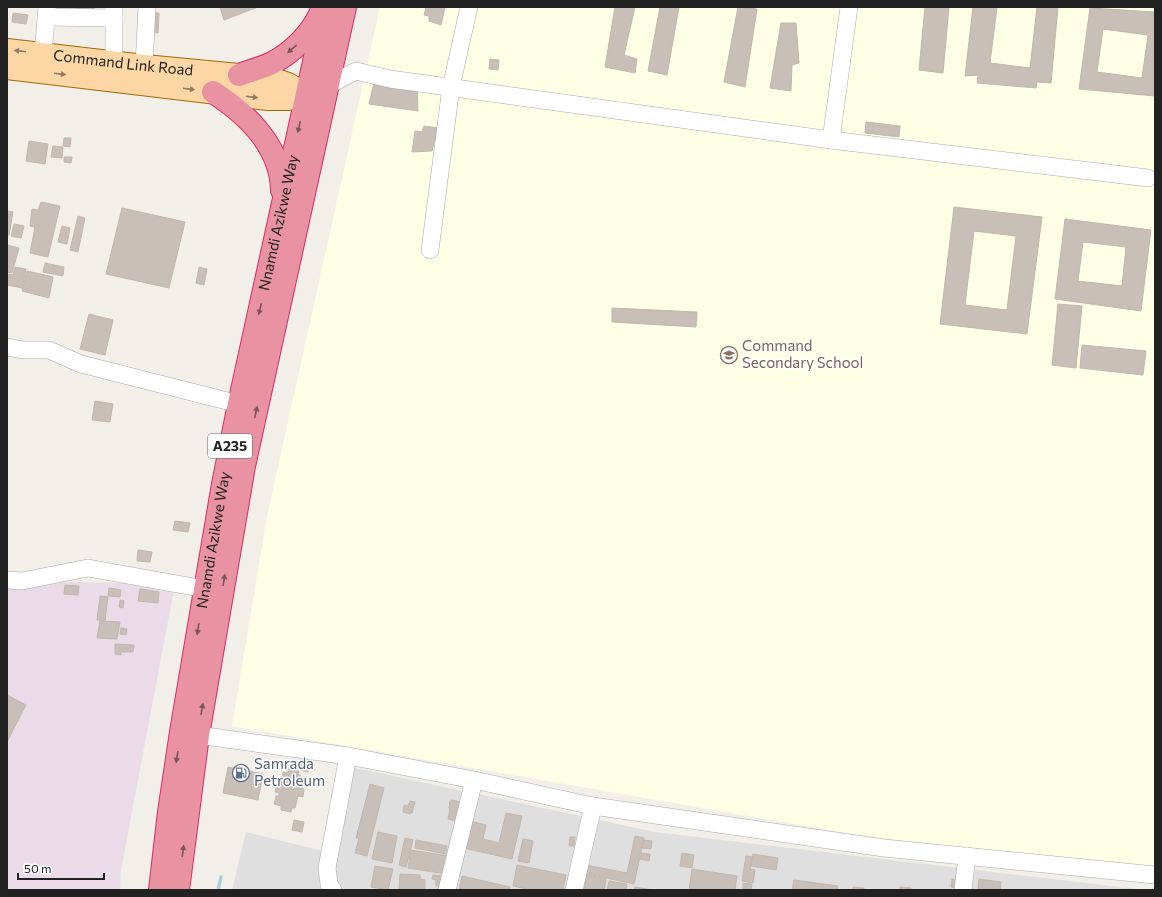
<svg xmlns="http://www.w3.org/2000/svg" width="1162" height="897" viewBox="0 0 1162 897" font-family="Commissioner,sans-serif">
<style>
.residential{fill:#e0dfdf}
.industrial{fill:#ebdbe8}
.education{fill:#ffffe5}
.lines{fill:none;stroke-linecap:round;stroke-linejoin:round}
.stream{stroke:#aad3df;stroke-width:3.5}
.building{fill:#c7bfb8;stroke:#c4b6ab;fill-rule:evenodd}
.minor-casing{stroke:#a9a9a9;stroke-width:18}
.major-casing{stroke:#a06b00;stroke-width:24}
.highway-casing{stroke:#dc2a67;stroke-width:24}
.minor{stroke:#fff;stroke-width:17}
.major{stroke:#fcd6a4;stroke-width:22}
.highway{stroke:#e892a2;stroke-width:22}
.oneway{fill:#7b545c}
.oneway2{fill:#8f7c63}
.labels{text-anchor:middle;stroke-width:3;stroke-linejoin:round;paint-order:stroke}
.shield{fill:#fff;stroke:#646464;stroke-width:1}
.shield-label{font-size:14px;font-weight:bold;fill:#222}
.street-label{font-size:15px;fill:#222;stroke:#fff}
.education-label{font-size:15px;fill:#785e54;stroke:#fff;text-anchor:start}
.service-label{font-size:15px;fill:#4e5e75;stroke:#fff;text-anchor:start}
</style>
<rect width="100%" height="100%" fill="#f2efe9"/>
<polygon class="residential" points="351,767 655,832 1145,890 232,890 246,832 331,853"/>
<polygon class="industrial" points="7,581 175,584 121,870 120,890 7,890"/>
<polygon class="education" points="380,7 1155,7 1155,867 869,837 232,726 267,516"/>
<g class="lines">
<polyline class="stream" points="218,890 221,877"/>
</g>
<g class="building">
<polygon points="62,7 95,7 94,10"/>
<polygon points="220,7 258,7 224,20"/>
<polygon points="426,7 445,7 441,25 429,21 429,16 424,15"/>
<polygon points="615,7 635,7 624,55 637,59 635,73 605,67"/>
<polygon points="660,7 679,7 667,75 648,71"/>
<polygon points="738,7 757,9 745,87 724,82"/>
<polygon points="925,7 949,7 943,73 919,70"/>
<polygon points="973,7 997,7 990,63 1030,68 1037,7 1058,7 1051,83 1037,82 1036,88 977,83 978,75 965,76"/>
<path d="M1090 8 1155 12V96L1079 89ZM1103 29 1148 35 1142 78 1097 72Z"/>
<polygon points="152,12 159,13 158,33 150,32"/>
<polygon points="13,13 28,15 26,24 12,22"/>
<polygon points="781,23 796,23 799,63 792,65 791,91 770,88"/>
<polygon points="490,59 499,60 498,70 489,69"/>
<polygon points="375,78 417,85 418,111 369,104"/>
<polygon points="866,122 900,126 899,137 865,133"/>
<polygon points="424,126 438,128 432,151 412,152 415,131 422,132"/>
<polygon points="64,138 71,138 70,147 63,146"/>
<polygon points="29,141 48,144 45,164 26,161"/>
<polygon points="53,146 63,147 62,158 51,157"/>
<polygon points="64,157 72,157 71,163 64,162"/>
<polygon points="41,202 60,206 48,257 30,253 35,227 30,226 32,209 38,210"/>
<path d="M954 207 1042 217 1027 334 940 324ZM974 231 1016 236 1007 310 965 305Z"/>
<polygon points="122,208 185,222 169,288 106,274"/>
<polygon points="7,211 13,212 9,235 7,235"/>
<polygon points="78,216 85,218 78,252 70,250"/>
<path d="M1065 219 1151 230 1141 311 1055 299ZM1083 242 1126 247 1122 286 1078 281Z"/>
<polygon points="14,224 24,226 21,238 11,236"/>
<polygon points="62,226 70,228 67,244 58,242"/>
<polygon points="7,245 19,248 12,273 7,272"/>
<polygon points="45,263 64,267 63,276 43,272"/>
<polygon points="15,267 26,269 22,288 7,285 7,274 13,275"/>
<polygon points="199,267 207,269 204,285 196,283"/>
<polygon points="27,271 53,277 49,298 22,291"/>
<polygon points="1058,304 1082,306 1076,368 1052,365"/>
<polygon points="612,308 697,312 696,327 612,322"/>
<polygon points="89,314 113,320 105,355 80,349"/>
<polygon points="1082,345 1146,351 1143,375 1080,368"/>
<polygon points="95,401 113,404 110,422 92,420"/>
<polygon points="175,521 190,523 188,532 173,530"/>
<polygon points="138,550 152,552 150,562 137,561"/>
<polygon points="65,585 79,586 78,595 64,594"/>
<polygon points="109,588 121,590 120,597 108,596"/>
<polygon points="140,589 159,592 158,603 138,601"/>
<polygon points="100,596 108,597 105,621 97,620"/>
<polygon points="120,600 124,601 123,608 119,607"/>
<polygon points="100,621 120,622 117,639 97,638"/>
<polygon points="121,628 127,629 126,635 120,634"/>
<polygon points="115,644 134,645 133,652 121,652 121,655 115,654"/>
<polygon points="7,695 26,705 7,742"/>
<polygon points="302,759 310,760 308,772 300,770"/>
<polygon points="228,767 263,774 258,800 223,793"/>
<polygon points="288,769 299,771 298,775 301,776 299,788 304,789 303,797 298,796 295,808 292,808 291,812 281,810 281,806 274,804 276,796 279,796 279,793 275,792 277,783 281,784 283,772 288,773"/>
<polygon points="370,784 384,788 367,856 355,853 359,838 356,838"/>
<polygon points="452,800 460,802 456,821 448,819 450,808 449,808 450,801"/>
<polygon points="410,801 415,802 412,813 411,813 410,814 403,812 404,805 408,806"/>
<polygon points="506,813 522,816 512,859 464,848 470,821 486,825 483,839 499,843"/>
<polygon points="294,820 304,822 302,832 292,830"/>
<polygon points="378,832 397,836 392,863 372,859"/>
<polygon points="635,836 644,838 634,884 584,873 586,865 627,873"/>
<polygon points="570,837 575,837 574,846 569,846"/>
<polygon points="405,838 413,840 406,867 399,865"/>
<polygon points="523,839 533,841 529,863 518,861"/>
<polygon points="416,840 447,846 446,854 415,848"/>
<polygon points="644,840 652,841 651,849 642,848"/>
<polygon points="411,850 449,856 446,874 408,868"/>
<polygon points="641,853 650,854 649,861 640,859"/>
<polygon points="682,853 694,855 692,868 680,866"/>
<polygon points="753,854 778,858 776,870 751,866"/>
<polygon points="746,856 752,857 750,869 755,870 753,883 742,881"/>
<polygon points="517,865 566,875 563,890 532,890 513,886"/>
<polygon points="375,866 393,869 388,890 371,887"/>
<polygon points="692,869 737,876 735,890 689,890"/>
<polygon points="400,874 420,875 420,879 425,880 425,890 399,890"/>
<polygon points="433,875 442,876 441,886 436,886 436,880 432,879"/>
<polygon points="587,875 606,879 604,890 584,890"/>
<polygon points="462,876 510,887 509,890 481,890 481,889 479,888 479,890 459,889"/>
<polygon points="952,879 958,880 957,888 951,887"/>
<polygon points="979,879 1001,882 1000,890 978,890"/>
<polygon points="794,880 838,886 837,890 792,890"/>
<polygon points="609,881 627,884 626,890 607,890"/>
<polygon points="743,883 752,884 751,890 743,890"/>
<polygon points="635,887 653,890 634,890"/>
<polygon points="853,887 864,888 864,890 853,890"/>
<polygon points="900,887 911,888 911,890 900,890"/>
</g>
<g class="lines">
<g class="minor-casing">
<g id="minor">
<polyline points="46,17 114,18"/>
<polyline points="43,54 47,7"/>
<polyline points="114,63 114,7"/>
<polyline points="144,66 147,7"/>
<polyline points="327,86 356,71 390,79 831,140 1148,178"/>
<polyline points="831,140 849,7"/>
<polyline points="430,250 451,87 469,7"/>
<polyline points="7,347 23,350 49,350 81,364 239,404"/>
<polyline points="7,580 22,581 88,568 205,589"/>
<polyline points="198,735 348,756 474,780 593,806 884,848 1155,875"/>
<polyline points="333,890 329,884 327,868 348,756"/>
<polyline points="447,890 474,780"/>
<polyline points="574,890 593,806"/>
<polyline points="963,890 967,856"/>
</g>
</g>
<g class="major-casing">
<g id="major">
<path id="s1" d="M7 50 144 66 239 75 277 80 288 84 306 95 310 102"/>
<polyline points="7,68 268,99 288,99 306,95 318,81"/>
</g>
</g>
<g class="highway-casing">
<g id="highway">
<path d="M239 75C250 71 262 68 272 63 292 53 311 34 320 14"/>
<path d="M213 92C247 114 281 147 282 190"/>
<path id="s2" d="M160 890 169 812 181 732 223 484 239 404 326 7"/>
<polyline points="178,890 198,735 244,466 345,7"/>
</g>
</g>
<use href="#minor" class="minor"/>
<use href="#major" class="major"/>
<use href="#highway" class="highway"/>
</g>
<defs><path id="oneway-solid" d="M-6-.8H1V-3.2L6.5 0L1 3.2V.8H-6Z"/></defs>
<g class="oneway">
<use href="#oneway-solid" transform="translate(292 49) rotate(140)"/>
<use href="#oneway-solid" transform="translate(299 127) rotate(102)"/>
<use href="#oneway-solid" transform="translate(260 309) rotate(103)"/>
<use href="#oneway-solid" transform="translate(256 412) rotate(-78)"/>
<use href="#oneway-solid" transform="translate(224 580) rotate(-81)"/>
<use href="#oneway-solid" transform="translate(198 629) rotate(99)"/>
<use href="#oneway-solid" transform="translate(202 709) rotate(-80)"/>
<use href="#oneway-solid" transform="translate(177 757) rotate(99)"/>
<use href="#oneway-solid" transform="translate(183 851) rotate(-83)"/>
</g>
<g class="oneway2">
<use href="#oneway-solid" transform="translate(20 51) rotate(-173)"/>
<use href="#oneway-solid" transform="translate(60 74) rotate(7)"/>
<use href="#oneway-solid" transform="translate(189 89) rotate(7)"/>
<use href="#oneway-solid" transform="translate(252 97) rotate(7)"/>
</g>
<defs>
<g id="school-ring" transform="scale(0.9)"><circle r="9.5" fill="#fff" stroke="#8d6e63" stroke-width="1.5"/><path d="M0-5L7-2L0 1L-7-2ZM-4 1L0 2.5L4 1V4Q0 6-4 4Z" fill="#8d6e63"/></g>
<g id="fuel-ring" transform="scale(0.9)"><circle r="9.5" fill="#fff" stroke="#5c6f8a" stroke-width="1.5"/><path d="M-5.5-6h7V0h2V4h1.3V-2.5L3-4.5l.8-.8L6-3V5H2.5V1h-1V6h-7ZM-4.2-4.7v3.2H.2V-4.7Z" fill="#5c6f8a"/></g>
</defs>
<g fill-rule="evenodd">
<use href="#school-ring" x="729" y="355"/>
<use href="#fuel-ring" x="241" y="773"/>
</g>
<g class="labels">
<rect class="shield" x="208" y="434" width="44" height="24" rx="3"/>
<g class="shield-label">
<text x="230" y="451">A235</text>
</g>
<g class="street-label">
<text dy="5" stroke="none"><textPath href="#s1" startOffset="117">Command Link Road</textPath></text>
<text dy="5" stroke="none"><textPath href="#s2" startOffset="678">Nnamdi Azikwe Way</textPath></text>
<text dy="5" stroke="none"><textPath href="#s2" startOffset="354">Nnamdi Azikwe Way</textPath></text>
</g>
<g class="education-label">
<text x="742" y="351">Command<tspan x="742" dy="17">Secondary School</tspan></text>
</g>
<g class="service-label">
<text x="254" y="769">Samrada<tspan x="254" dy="17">Petroleum</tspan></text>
</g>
</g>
<rect width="1162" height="897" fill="none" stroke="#222222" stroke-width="16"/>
<path d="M18 873v6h86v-6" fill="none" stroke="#222222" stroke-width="2"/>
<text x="24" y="873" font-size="12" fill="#222222" stroke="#ffffff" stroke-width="3" paint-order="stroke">50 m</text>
</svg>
